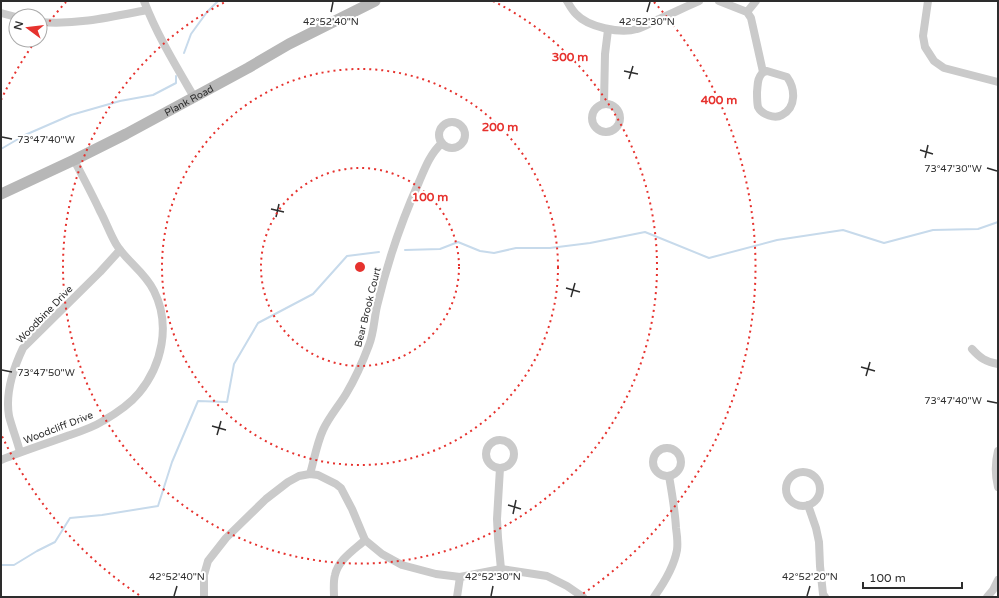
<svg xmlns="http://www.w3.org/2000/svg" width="999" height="598" viewBox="0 0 999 598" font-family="'Varela Round',sans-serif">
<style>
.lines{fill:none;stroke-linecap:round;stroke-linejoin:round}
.stream{stroke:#c7daeb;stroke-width:2}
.street{stroke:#cacaca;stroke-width:8}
.secondary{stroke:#b7b7b7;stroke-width:11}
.ticks{fill:none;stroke:#2d2d2d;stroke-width:1.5}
.ring{fill:none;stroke:#e6322e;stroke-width:2;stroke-dasharray:2 4}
.labels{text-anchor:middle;stroke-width:4;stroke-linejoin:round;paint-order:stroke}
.street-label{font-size:10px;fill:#2d2d2d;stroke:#fff}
.ticks-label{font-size:10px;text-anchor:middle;fill:#2d2d2d;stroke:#fff;stroke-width:4;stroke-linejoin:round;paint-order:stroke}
.centre{fill:#e6322e;stroke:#fff;stroke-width:2}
.ring-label{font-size:12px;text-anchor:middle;font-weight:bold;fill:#e6322e;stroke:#fff;stroke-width:4;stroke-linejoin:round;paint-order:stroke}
</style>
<rect width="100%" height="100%" fill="#fff"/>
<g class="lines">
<g class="stream">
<polyline points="184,53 191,34 207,12 218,1"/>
<polyline points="1,149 25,135 71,115 120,101 153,95 176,83 176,76"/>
<polyline points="405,250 440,249 458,242 480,251 494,253 516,248 550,248 590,243 645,232 709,258 777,240 843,230 884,243 933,230 978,229 998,222"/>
<polyline points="1,565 14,565 37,551 55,542 70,518 102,515 158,506 172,462 198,401 227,402 234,364 258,323 313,294 347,256 379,252"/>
</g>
<g class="street">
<path d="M144 1C157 35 176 66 194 97"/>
<path d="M567 1C570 6 572 10 576 14 588 27 620 34 637 29 643 28 650 23 657 20 671 14 685 7 699 1"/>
<polyline points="719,1 747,12 751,18 763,72"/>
<polyline points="928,1 923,36 925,47 934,61 944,68 998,82"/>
<polyline points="747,12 756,1"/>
<polyline points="1,13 16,17"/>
<path d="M40 22C77 25 111 17 147 10"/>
<path d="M767 71 787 77C795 88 797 107 782 115 775 119 762 115 758 107 757 103 757 96 757 92 758 83 757 79 763 72Z"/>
<polyline points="604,104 605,54 608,30"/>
<circle cx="606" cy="118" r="14"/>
<circle cx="452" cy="135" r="13"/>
<path d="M972 349C980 358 986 362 998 364"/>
<circle cx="500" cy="454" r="14"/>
<circle cx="667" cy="462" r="14"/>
<path d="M998 451C995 463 995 475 998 487"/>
<path d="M20 452C17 440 12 428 9 416 5 393 13 369 23 348L100 272 120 250"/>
<path d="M1 460C23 451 45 444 67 436 79 432 92 428 103 421 115 414 130 404 139 393 162 365 171 325 154 291 145 272 126 261 116 244 110 234 106 222 100 211 92 194 83 177 74 160"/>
<polyline points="500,468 497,519 498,538 501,569"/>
<circle cx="803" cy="489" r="17"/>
<path d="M310 474C314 460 317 443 323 430 329 417 338 407 346 394 355 379 363 361 369 345 374 333 374 319 377 306 387 264 401 222 419 182 425 168 430 154 442 143"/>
<polyline points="808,505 816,528 819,542 820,566 823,594 825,597"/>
<polyline points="204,597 204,575 208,561 226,538 266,499 288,482 299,476 310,474 318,475 336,484 341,488 352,509 365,540 382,554 402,565 436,574 460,577 501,569 547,576 567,586 583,597"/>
<path d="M334 597C334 590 333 582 335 575 338 560 354 550 365 540"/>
<polyline points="457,597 460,577"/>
<path d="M654 597C664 583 674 567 677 550 678 543 677 535 676 528 675 510 672 493 669 476"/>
<polyline points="987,597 993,590 998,580"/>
</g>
<path class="secondary" id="s1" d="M1 194 74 160 126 134 248 68 289 44 375 1"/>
</g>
<path class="ticks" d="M331 12 333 2M647 12 650 2M624 71 638 74M629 79 633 66M2 137 12 139M920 150 933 154M925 158 928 145M987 168 997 171M271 209 284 212M276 217 279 204M566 288 580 292M571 297 575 283M861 367 875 371M2 370 12 372M866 376 870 362M987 401 997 403M212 426 226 430M217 435 221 421M508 505 521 509M513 514 516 500M174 596 177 586M491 596 493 586M807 596 810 586"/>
<g class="ring">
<circle cx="360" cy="267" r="99"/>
<circle cx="360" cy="267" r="198"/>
<path d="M493 1A297 297 0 1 1 227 1"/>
<path d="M139 595A396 396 0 0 1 1 434M1 100A396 396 0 0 1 34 43M42 31A396 396 0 0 1 66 2M654 2A396 396 0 0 1 581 595"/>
</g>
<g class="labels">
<g class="street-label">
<text dy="4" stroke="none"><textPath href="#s1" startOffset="210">Plank Road</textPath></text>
<text transform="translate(367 307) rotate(-76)" y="4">Bear Brook Court</text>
<text transform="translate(44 314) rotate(-46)" y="4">Woodbine Drive</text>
<text transform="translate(58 427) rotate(-21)" y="4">Woodcliff Drive</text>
</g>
</g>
<g class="ticks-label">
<text x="331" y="25">42°52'40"N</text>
<text x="647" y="25">42°52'30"N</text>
<text x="46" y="143">73°47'40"W</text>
<text x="953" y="172">73°47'30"W</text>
<text x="46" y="376">73°47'50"W</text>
<text x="953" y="404">73°47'40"W</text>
<text x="177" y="580">42°52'40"N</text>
<text x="493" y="580">42°52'30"N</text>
<text x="810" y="580">42°52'20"N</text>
</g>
<circle cx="360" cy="267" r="6" class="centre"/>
<g class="ring-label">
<text x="570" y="61">300 m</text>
<text x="719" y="104">400 m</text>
<text x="500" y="131">200 m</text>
<text x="430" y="201">100 m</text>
</g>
<rect width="999" height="598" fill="none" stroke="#2d2d2d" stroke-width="4"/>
<g transform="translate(28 28) rotate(285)"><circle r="19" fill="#ffffff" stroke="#ababab"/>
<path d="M0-3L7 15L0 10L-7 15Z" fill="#e6322e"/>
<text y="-6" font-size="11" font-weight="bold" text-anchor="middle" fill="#2d2d2d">N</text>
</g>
<path d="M863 582v6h99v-6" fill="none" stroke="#2d2d2d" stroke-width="2"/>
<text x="869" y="582" font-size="12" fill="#2d2d2d" stroke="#ffffff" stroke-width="3" paint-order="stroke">100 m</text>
</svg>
